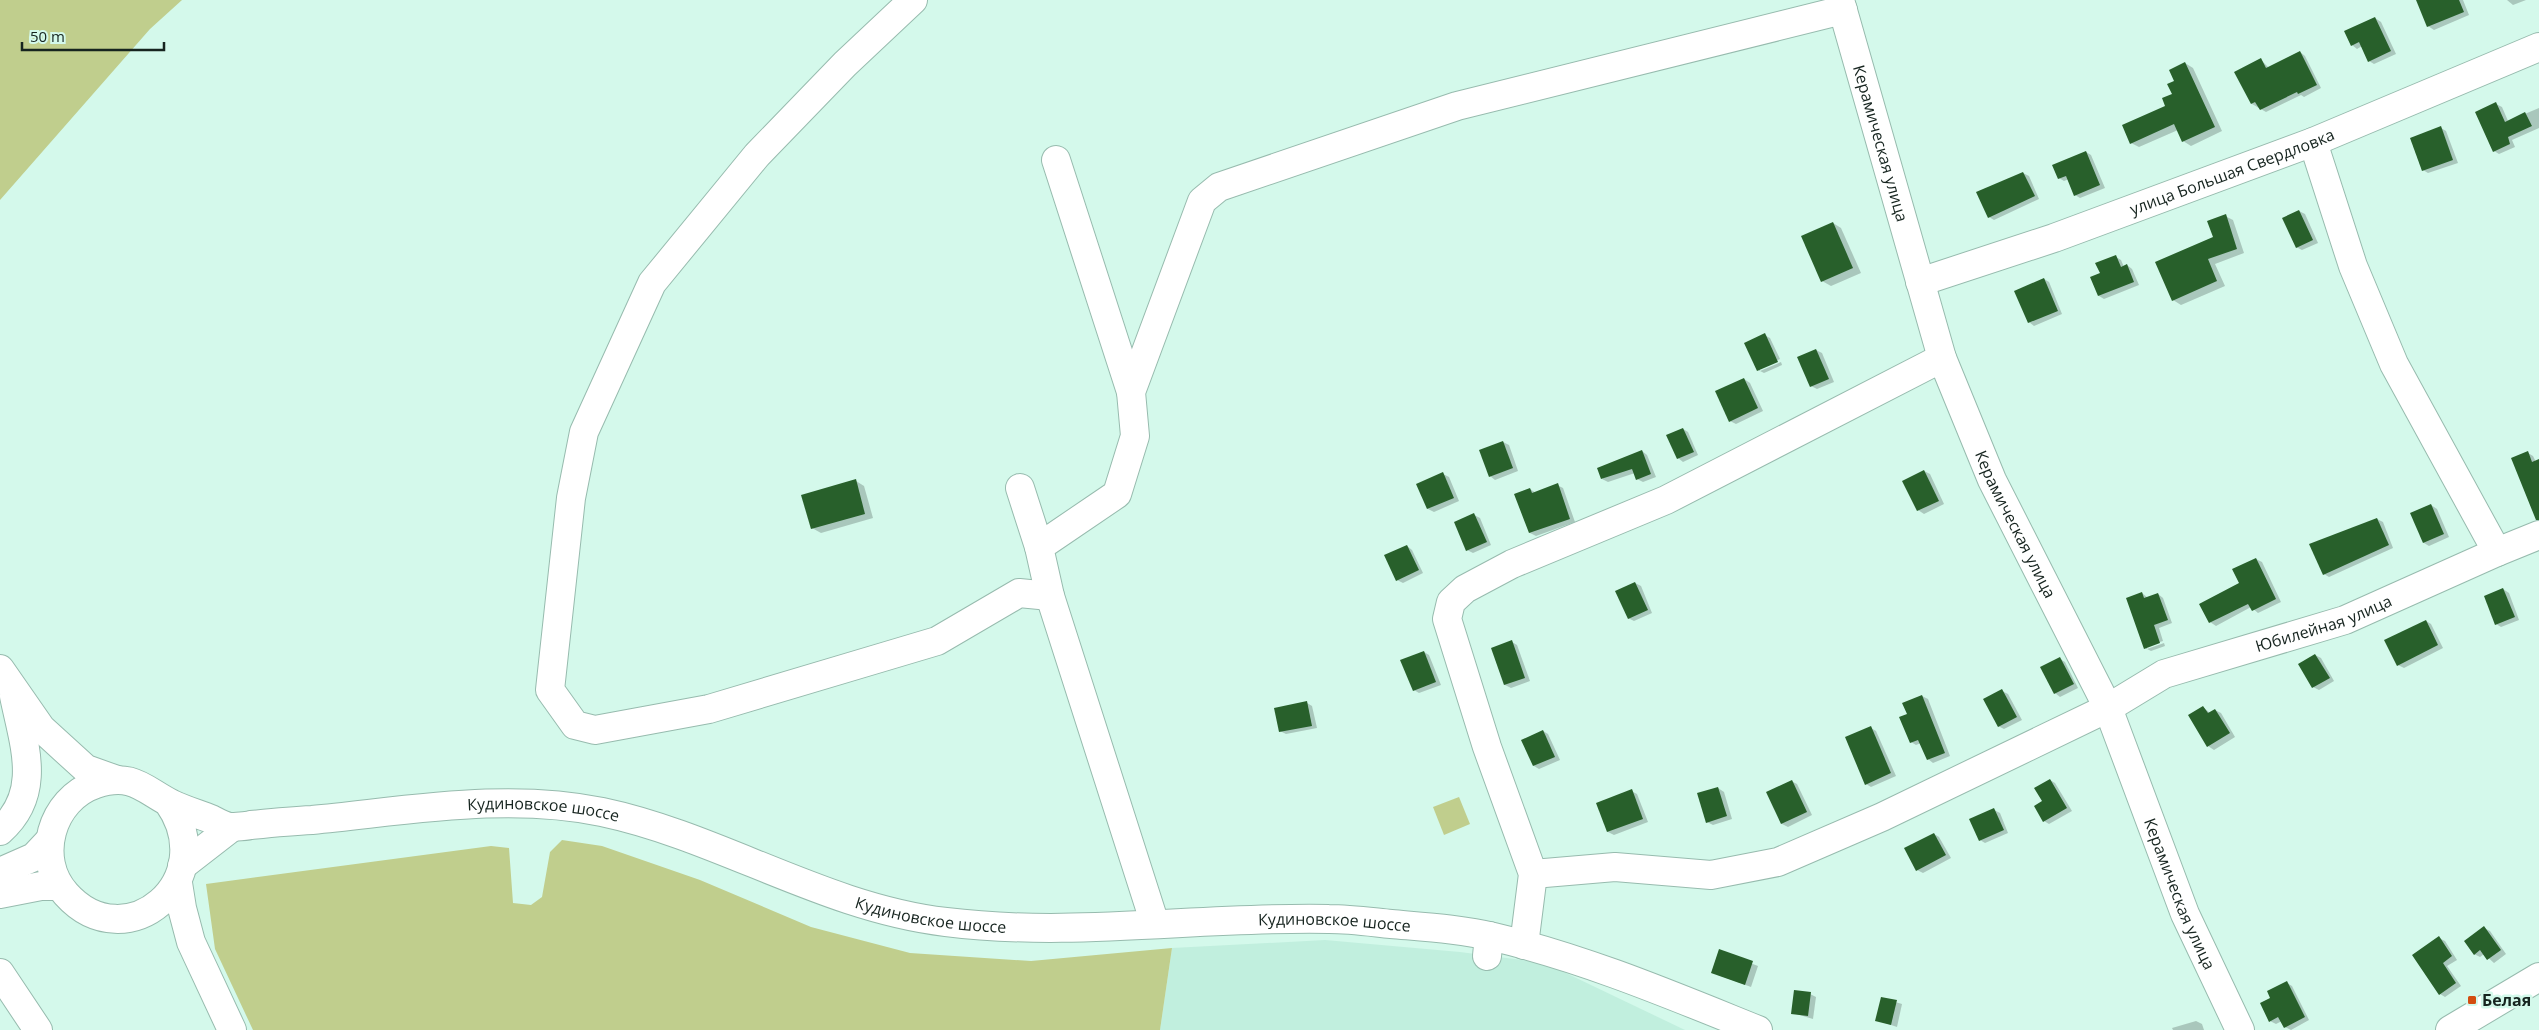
<svg xmlns="http://www.w3.org/2000/svg" width="2539" height="1030" viewBox="0 0 2539 1030" font-family="'Open Sans',sans-serif">
<style>
.built{fill:#c1efde}
.green{fill:#c0ce8d}
.shadow{fill:#0003}
.building{fill:#28602b}
.lines{fill:none;stroke-linecap:round;stroke-linejoin:round}
.minor-casing{stroke:#97bbae;stroke-width:30}
.major-casing{stroke:#97bbae;stroke-width:30}
.highway-casing{stroke:#97bbae;stroke-width:30}
.minor{stroke:#fff;stroke-width:28}
.major{stroke:#fff;stroke-width:28}
.highway{stroke:#fff;stroke-width:28}
.poi-dot{fill:#d34d10;stroke:#d4f9eb;stroke-width:2}
.labels{text-anchor:middle;stroke-width:5;stroke-linejoin:round;paint-order:stroke}
.street-label{font-size:16px;fill:#16241f;stroke:#d4f9eb}
.poi-label{font-size:16px;font-weight:bold;fill:#16241f;stroke:#d4f9eb;text-anchor:start}
</style>
<rect width="100%" height="100%" fill="#d4f9eb"/>
<polygon class="built" points="1325,940 1460,952 1545,963 1685,1030 1160,1030 1172,948"/>
<g class="green">
<polygon points="0,0 182,0 150,29 0,200"/>
<polygon points="1459,797 1470,824 1444,835 1433,807"/>
<polygon points="562,840 602,846 700,880 811,927 910,953 1031,961 1172,948 1160,1030 253,1030 215,949 206,884 491,846 509,848 513,903 531,905 542,897 550,852"/>
</g>
<g class="shadow">
<polygon points="2417,0 2463,0 2469,15 2434,30 2428,26"/>
<polygon points="2507,0 2526,0 2513,5"/>
<polygon points="2375,18 2381,22 2396,54 2374,64 2369,61 2362,46 2357,49 2352,45"/>
<polygon points="2300,52 2305,56 2321,88 2304,97 2301,95 2266,112 2252,104 2261,60 2269,68"/>
<polygon points="2185,63 2193,68 2222,131 2191,146 2183,141 2178,130 2139,147 2131,143 2167,107"/>
<polygon points="2496,104 2502,107 2508,121 2539,108 2539,128 2512,140 2515,147 2499,154 2494,151"/>
<polygon points="2441,128 2446,131 2458,163 2428,173 2423,170"/>
<polygon points="2086,152 2091,155 2105,188 2080,198 2075,195 2069,179 2064,181 2059,178"/>
<polygon points="2023,173 2029,176 2039,199 1994,220 1989,217"/>
<polygon points="2299,211 2305,214 2318,243 2302,250 2296,247"/>
<polygon points="2225,216 2233,220 2244,253 2215,264 2225,286 2181,305 2173,300 2214,237"/>
<polygon points="1833,223 1841,228 1861,273 1831,286 1822,281 1803,236"/>
<polygon points="2116,257 2121,260 2124,267 2127,265 2132,269 2139,285 2104,299 2099,296 2101,274"/>
<polygon points="2044,279 2049,282 2062,314 2034,326 2029,322"/>
<polygon points="1764,335 1770,338 1780,359 1760,368 1760,371 1758,370"/>
<polygon points="1816,350 1822,353 1834,382 1817,389 1811,386"/>
<polygon points="1781,362 1782,365 1764,373 1760,371"/>
<polygon points="1744,379 1750,383 1763,411 1736,424 1730,421"/>
<polygon points="1683,429 1688,432 1698,455 1683,462 1678,458"/>
<polygon points="1503,442 1509,445 1518,471 1495,480 1490,476"/>
<polygon points="1642,451 1647,455 1656,477 1643,482 1637,479 1635,473 1608,482 1602,479"/>
<polygon points="2528,453 2533,456 2536,462 2539,460 2539,509"/>
<polygon points="1924,471 1930,474 1944,504 1924,514 1918,510 1904,481"/>
<polygon points="1443,474 1449,477 1459,501 1434,512 1428,509"/>
<polygon points="856,481 864,486 873,518 821,533 812,528"/>
<polygon points="1557,485 1563,488 1575,522 1536,536 1530,533 1516,495 1530,489 1536,493"/>
<polygon points="2431,505 2437,509 2449,537 2429,546 2424,543"/>
<polygon points="1474,515 1480,518 1491,545 1473,553 1467,550"/>
<polygon points="2377,519 2383,522 2393,548 2329,577 2324,574 2311,545"/>
<polygon points="1407,546 1412,550 1423,573 1403,583 1397,580"/>
<polygon points="2256,559 2262,562 2281,602 2258,613 2251,607 2216,626 2210,622 2201,604 2240,584"/>
<polygon points="1635,583 1641,586 1652,613 1634,621 1628,618"/>
<polygon points="2503,589 2509,593 2519,620 2501,627 2496,624"/>
<polygon points="2142,593 2148,598 2158,594 2163,598 2172,623 2159,628 2163,641 2147,646 2147,649 2164,643 2165,646 2151,651 2145,648"/>
<polygon points="2426,621 2431,624 2443,648 2404,668 2398,665"/>
<polygon points="1512,642 1517,645 1530,681 1511,688 1505,685 1492,648"/>
<polygon points="1424,652 1429,655 1441,685 1419,693 1414,690"/>
<polygon points="2315,655 2321,658 2334,681 2319,690 2313,687"/>
<polygon points="2060,659 2065,662 2078,688 2060,697 2055,693"/>
<polygon points="2002,691 2008,694 2022,720 2004,729 1998,726"/>
<polygon points="1922,696 1928,699 1950,756 1933,763 1928,759 1921,743 1916,745 1911,742 1908,715"/>
<polygon points="1307,703 1312,706 1317,728 1286,734 1280,731"/>
<polygon points="2203,707 2210,713 2215,710 2221,713 2235,737 2214,750 2208,746 2189,716"/>
<polygon points="1871,728 1876,731 1896,776 1871,787 1866,784"/>
<polygon points="1543,731 1548,734 1560,760 1539,769 1534,766"/>
<polygon points="2050,780 2055,783 2072,811 2049,824 2044,821 2044,802"/>
<polygon points="1791,781 1797,784 1812,815 1788,827 1782,824 1767,793"/>
<polygon points="1718,788 1724,792 1732,819 1713,825 1707,822"/>
<polygon points="1631,791 1637,794 1648,822 1614,835 1608,832 1598,804"/>
<polygon points="1994,810 2000,813 2008,833 1985,843 1980,840"/>
<polygon points="1934,834 1939,837 1951,858 1923,873 1917,870"/>
<polygon points="2484,928 2490,931 2506,954 2494,963 2484,954 2480,957 2474,954"/>
<polygon points="2439,938 2445,941 2457,960 2447,966 2461,986 2445,997 2440,994"/>
<polygon points="1719,951 1758,966 1751,987 1718,975"/>
<polygon points="2287,983 2292,986 2309,1020 2291,1030 2285,1027 2282,1021 2276,1024 2270,1021 2272,998"/>
<polygon points="1810,994 1816,997 1813,1019 1793,1013"/>
<polygon points="1882,998 1902,1004 1897,1027 1876,1020"/>
<polygon points="2196,1021 2202,1024 2204,1030 2173,1030 2172,1028"/>
</g>
<g class="building">
<polygon points="2416,0 2459,0 2464,12 2427,27"/>
<polygon points="2375,17 2391,51 2368,62 2359,42 2351,46 2344,31"/>
<polygon points="2300,51 2317,85 2298,94 2297,92 2260,110 2255,102 2251,104 2234,72 2261,58 2266,68"/>
<polygon points="2185,62 2215,127 2182,142 2174,124 2130,144 2122,125 2165,106 2162,98 2172,94 2167,84 2174,81 2169,70"/>
<polygon points="2496,102 2505,122 2525,112 2532,126 2508,137 2510,144 2493,152 2475,112"/>
<polygon points="2441,126 2453,160 2422,171 2410,138"/>
<polygon points="2086,151 2100,185 2074,196 2066,176 2058,179 2052,165"/>
<polygon points="2023,172 2035,196 1988,218 1976,192"/>
<polygon points="2299,210 2313,240 2296,248 2282,218"/>
<polygon points="2226,214 2237,249 2208,259 2217,281 2172,301 2155,262 2213,237 2207,221"/>
<polygon points="1833,222 1853,268 1821,282 1801,236"/>
<polygon points="2116,255 2121,267 2127,264 2134,282 2098,296 2090,277 2100,273 2095,263"/>
<polygon points="2044,278 2058,311 2028,323 2014,291"/>
<polygon points="1765,333 1778,362 1757,371 1744,343"/>
<polygon points="1816,349 1829,379 1810,387 1797,357"/>
<polygon points="1744,378 1758,408 1729,422 1715,391"/>
<polygon points="1683,428 1694,452 1677,459 1666,435"/>
<polygon points="1503,441 1513,468 1489,477 1479,450"/>
<polygon points="1642,450 1651,474 1636,480 1632,469 1601,479 1597,468"/>
<polygon points="2528,451 2532,462 2539,459 2539,520 2536,520 2511,458"/>
<polygon points="1924,470 1939,501 1917,511 1902,481"/>
<polygon points="1443,472 1454,498 1427,509 1416,484"/>
<polygon points="856,479 865,514 811,529 801,495"/>
<polygon points="1558,483 1570,519 1529,533 1514,494 1530,488 1532,493"/>
<polygon points="2431,504 2444,534 2423,543 2410,513"/>
<polygon points="1474,513 1487,542 1466,551 1454,522"/>
<polygon points="2377,518 2389,545 2323,575 2309,544"/>
<polygon points="1407,545 1419,570 1396,581 1384,555"/>
<polygon points="2256,558 2276,599 2252,611 2248,604 2209,623 2199,604 2239,583 2232,569"/>
<polygon points="1635,582 1648,610 1628,619 1615,591"/>
<polygon points="2503,588 2515,617 2495,625 2484,596"/>
<polygon points="2142,592 2144,598 2158,593 2168,620 2154,625 2160,643 2144,649 2126,598"/>
<polygon points="2426,620 2438,645 2397,666 2384,640"/>
<polygon points="1512,640 1525,678 1504,685 1491,648"/>
<polygon points="1424,651 1436,682 1413,691 1400,660"/>
<polygon points="2315,654 2330,678 2312,688 2298,664"/>
<polygon points="2060,657 2074,684 2054,694 2040,667"/>
<polygon points="2002,689 2017,717 1998,727 1983,699"/>
<polygon points="1922,695 1945,753 1927,760 1918,740 1910,743 1899,717 1907,714 1902,703"/>
<polygon points="1307,701 1312,726 1279,732 1274,708"/>
<polygon points="2203,706 2208,713 2215,709 2230,733 2207,747 2188,715"/>
<polygon points="1871,726 1891,773 1865,785 1845,737"/>
<polygon points="1543,730 1555,757 1533,766 1521,740"/>
<polygon points="2050,779 2067,808 2043,822 2034,806 2042,801 2034,788"/>
<polygon points="1792,780 1807,812 1781,824 1766,792"/>
<polygon points="1718,787 1727,816 1706,823 1697,793"/>
<polygon points="1632,789 1643,819 1607,832 1596,803"/>
<polygon points="1994,808 2004,830 1979,841 1969,819"/>
<polygon points="1934,833 1946,855 1916,871 1904,848"/>
<polygon points="2484,926 2501,950 2487,960 2480,950 2474,955 2464,941"/>
<polygon points="2439,936 2452,956 2443,963 2456,983 2439,995 2412,955"/>
<polygon points="1719,949 1753,961 1745,985 1711,973"/>
<polygon points="2287,981 2305,1017 2284,1028 2278,1017 2269,1022 2260,1003 2270,998 2267,991"/>
<polygon points="1794,990 1811,992 1808,1016 1791,1014"/>
<polygon points="1881,997 1897,1000 1891,1025 1875,1021"/>
</g>
<g class="lines">
<g class="minor-casing">
<g id="minor">
<polyline points="913,0 845,64 757,155 652,283 584,432 571,498 550,690 575,725 595,730 709,709 937,641 1019,593 1050,596"/>
<path id="s1" d="M1840 0 1942 358 1992 480 2108 708 2185 914 2240 1030"/>
<polyline points="2313,142 2353,266 2394,364 2497,552"/>
<polyline points="1056,160 1131,392"/>
<path id="s2" d="M1920 282 2054 238 2313 142 2539 47"/>
<polyline points="1020,488 1039,547"/>
<path id="s3" d="M1533 874 1615 867 1711 875 1778 862 1882 817 2108 708 2164 674 2345 620 2497 552 2539 535"/>
<polyline points="1155,924 1050,596 1039,547 1117,494 1135,436 1131,392 1202,201 1219,187 1457,106 1843,10"/>
<polyline points="1524,945 1533,874 1487,747 1447,619 1451,602 1465,589 1512,564 1666,500 1942,358"/>
<polyline points="1487,956 1489,936"/>
</g>
</g>
<g class="major-casing">
<g id="major">
<polyline points="0,669 41,728 86,769 117,780"/>
<path id="s4" d="M168 802C223 880 126 961 66 894 34 859 51 799 96 784 133 772 144 790 172 804 185 810 198 814 211 819 217 822 223 826 230 827 233 827 248 826 251 825 271 823 292 821 312 820 407 811 507 792 602 812 720 837 825 908 946 922 1073 938 1202 916 1329 919 1350 919 1371 922 1391 924 1425 927 1461 929 1494 937 1586 959 1671 995 1758 1030"/>
<path d="M0 831C43 793 24 745 14 696"/>
<polyline points="182,866 231,828"/>
<polyline points="0,872 34,857 49,841"/>
<polyline points="178,883 182,908 191,942 232,1030"/>
<polyline points="0,894 41,886 59,886"/>
<polyline points="2450,1030 2539,977"/>
</g>
</g>
<g class="highway-casing">
<polyline id="highway" points="0,973 38,1030"/>
</g>
<use href="#minor" class="minor"/>
<use href="#major" class="major"/>
<use href="#highway" class="highway"/>
</g>
<rect class="poi-dot" x="2467" y="995" width="10" height="10" rx="2.5"/>
<g class="labels">
<g class="street-label">
<text dy="6" stroke="none"><textPath href="#s1" startOffset="149">Керамическая улица</textPath></text>
<text dy="6" stroke="none"><textPath href="#s2" startOffset="331">улица Большая Свердловка</textPath></text>
<text dy="6" stroke="none"><textPath href="#s1" startOffset="554">Керамическая улица</textPath></text>
<text dy="6" stroke="none"><textPath href="#s3" startOffset="844">Юбилейная улица</textPath></text>
<text dy="6" stroke="none"><textPath href="#s4" startOffset="810">Кудиновское шоссе</textPath></text>
<text dy="6" stroke="none"><textPath href="#s1" startOffset="959">Керамическая улица</textPath></text>
<text dy="6" stroke="none"><textPath href="#s4" startOffset="1215">Кудиновское шоссе</textPath></text>
<text dy="6" stroke="none"><textPath href="#s4" startOffset="1620">Кудиновское шоссе</textPath></text>
</g>
<g class="poi-label">
<text x="2482" y="1006">Белая</text>
</g>
</g>
<path d="M22 42v8h142v-8" fill="none" stroke="#16241f" stroke-width="2.5"/>
<text x="30" y="42" font-size="15" fill="#16241f" stroke="#d4f9eb" stroke-width="4" paint-order="stroke">50 m</text>
</svg>
